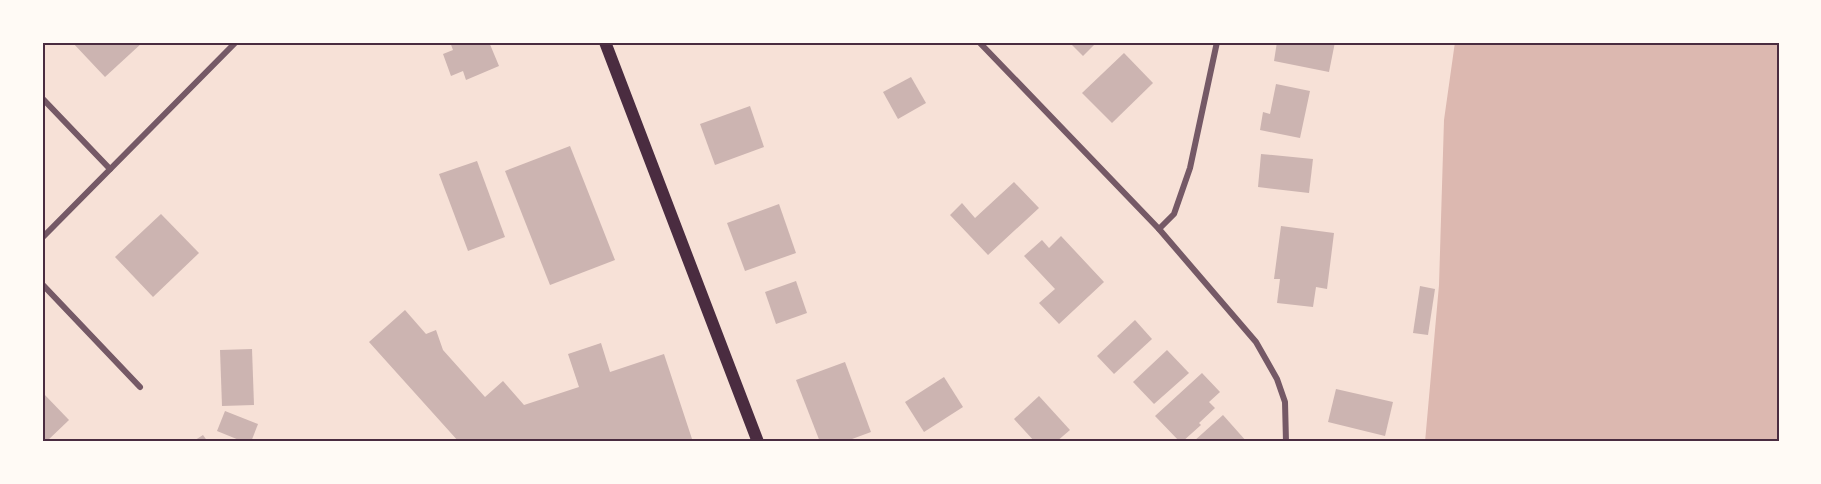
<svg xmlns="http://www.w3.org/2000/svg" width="1821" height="484" viewBox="0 0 1821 484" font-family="'Noto Sans',sans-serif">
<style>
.water{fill:#dcb8b0}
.building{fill:#ccb4b1}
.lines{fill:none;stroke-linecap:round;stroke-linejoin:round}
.minor{stroke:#755966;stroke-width:6}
.secondary{stroke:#4a2c40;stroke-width:12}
.neatline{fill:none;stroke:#4a2c40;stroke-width:2}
</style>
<rect width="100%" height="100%" fill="#f7e1d7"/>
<polygon class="water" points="1455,42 1779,42 1779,442 1425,442 1439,285 1444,120"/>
<g class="building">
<polygon points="72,42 143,42 105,77"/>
<polygon points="450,42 489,42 499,66 466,80 463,71 451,76 443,54 453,50"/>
<polygon points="1069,42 1097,42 1083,56"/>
<polygon points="1277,42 1335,42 1329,72 1274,61"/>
<polygon points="1124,53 1153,83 1112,123 1082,93"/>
<polygon points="911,77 926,103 898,119 883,92"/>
<polygon points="1276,84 1310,91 1300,138 1260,130 1263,112 1270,114"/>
<polygon points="750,106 764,147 715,165 700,124"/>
<polygon points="570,146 615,260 550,285 505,171"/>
<polygon points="1261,154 1313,159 1309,193 1258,187"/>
<polygon points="477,161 505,237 468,251 439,174"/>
<polygon points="1014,182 1039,208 988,255 950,215 962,203 975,218"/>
<polygon points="779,204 796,253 745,271 727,223"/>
<polygon points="161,214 199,253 153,297 115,257"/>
<polygon points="1281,226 1334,233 1327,289 1316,287 1313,307 1277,303 1280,279 1274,279"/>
<polygon points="1061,236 1104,282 1059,324 1039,303 1055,289 1024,256 1042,240 1049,248"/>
<polygon points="796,281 807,313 776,324 765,292"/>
<polygon points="1420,286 1435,289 1428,335 1413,333"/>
<polygon points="405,310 426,334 436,330 443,350 485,397 503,381 524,405 579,387 568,354 601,343 610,372 664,354 693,442 459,442 369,342"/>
<polygon points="1135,320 1152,339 1114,374 1097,356"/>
<polygon points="252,349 254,405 222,406 220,350"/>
<polygon points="1167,350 1189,373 1154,404 1133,382"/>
<polygon points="845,362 871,432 844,442 820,442 796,380"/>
<polygon points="1202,373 1220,392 1209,402 1215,408 1199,423 1201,425 1182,442 1180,442 1155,416"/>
<polygon points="944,377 963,407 924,432 905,402"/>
<polygon points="1336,389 1393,402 1385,436 1328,422"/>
<polygon points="42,392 69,420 46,442 42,442"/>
<polygon points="1039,396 1070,430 1056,442 1035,442 1014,419"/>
<polygon points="225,411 258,424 251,442 244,442 217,431"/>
<polygon points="1223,415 1247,442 1193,442"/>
<polygon points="203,435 208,442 192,442"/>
</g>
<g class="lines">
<g class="minor">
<polyline points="979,42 1159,229 1256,342 1277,379 1285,402 1286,442"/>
<polyline points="42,98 110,169"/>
<polyline points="1159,229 1174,214 1190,168 1217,42"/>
<polyline points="42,238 236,42"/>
<polyline points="42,284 140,387"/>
</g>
<polyline class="secondary" points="605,42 758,442"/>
</g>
<rect width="1821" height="484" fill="none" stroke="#fffaf5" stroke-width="87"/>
<rect x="44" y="44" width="1734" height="396" class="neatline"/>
</svg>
